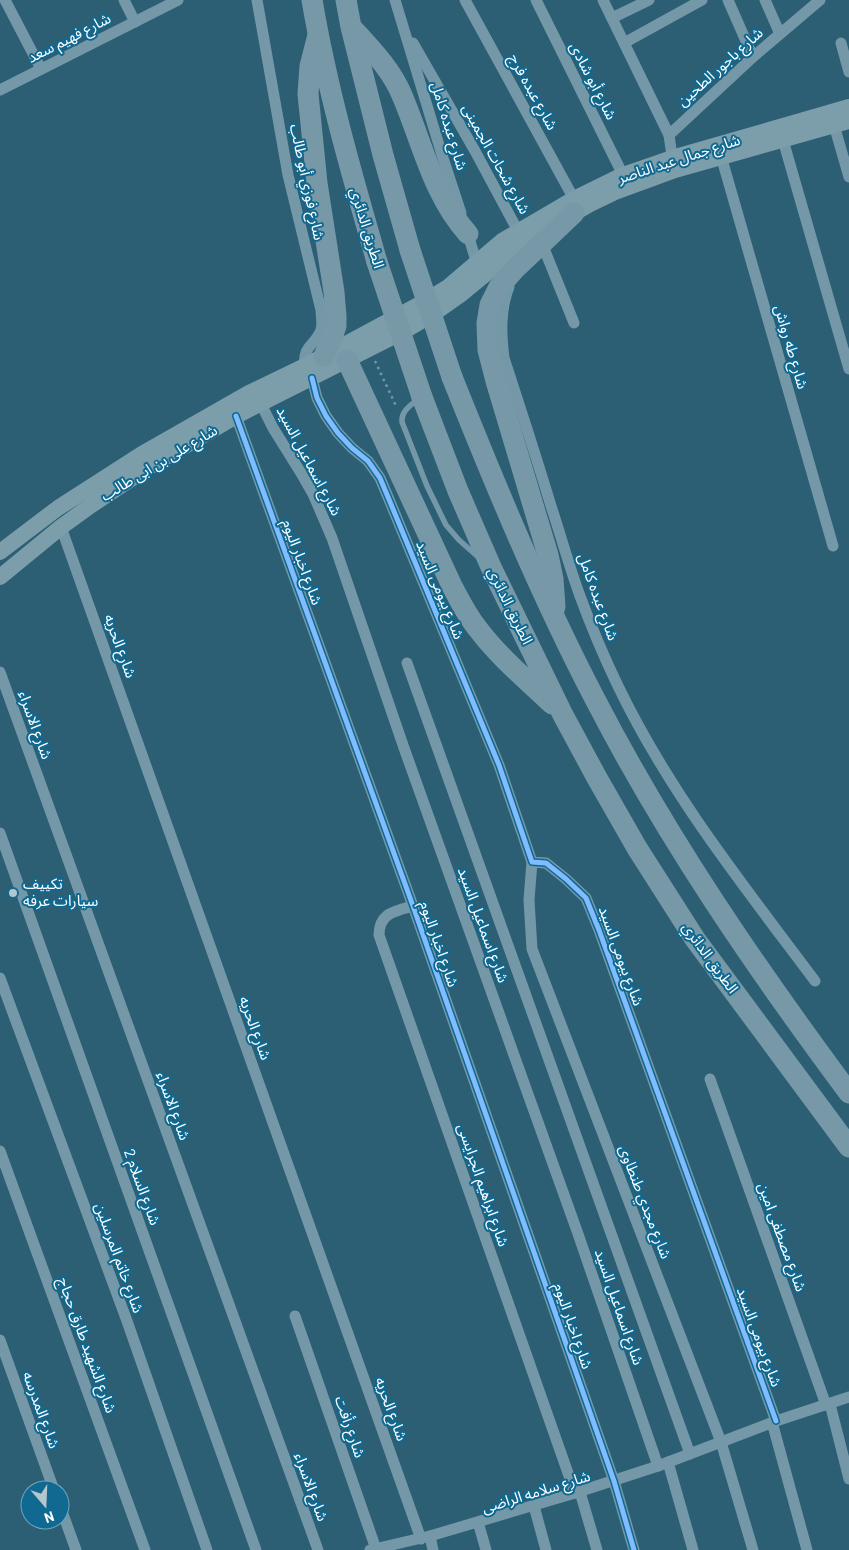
<svg xmlns="http://www.w3.org/2000/svg" width="849" height="1550" viewBox="0 0 849 1550" font-family="Barlow,'Noto Sans Arabic',sans-serif">
<style>
.lines{fill:none;stroke-linecap:round;stroke-linejoin:round}
.path{stroke:#7498a7;stroke-width:2.5;stroke-dasharray:2.5 4;stroke-linecap:butt}
.lane{stroke:#7498a7;stroke-width:5.5}
.street{stroke:#7498a7;stroke-width:11}
.secondary{stroke:#7c9eab;stroke-width:16}
.highway{stroke:#7798a7;stroke-width:21}
.highway-bridge{stroke:#7798a7;stroke-width:21}
.cycleway-casing{stroke:#0f6991;stroke-width:8}
.cycleway{stroke:#80bcff;stroke-width:5}
.poi-dot{fill:#b5c7ce;stroke:#0f6991;stroke-width:2}
.labels{text-anchor:middle;stroke-width:4;stroke-linejoin:round;paint-order:stroke}
.street-label{font-size:15px;fill:#fff;stroke:#0f6991}
.poi-label{font-size:15px;fill:#fff;stroke:#0f6991;text-anchor:start}
</style>
<rect width="100%" height="100%" fill="#2c5e74"/>
<g class="lines">
<polyline class="path" points="375,361 397,408"/>
<path class="lane" d="M418 399C410 406 401 411 402 422L427 486 446 525 459 540 477 556"/>
<g class="street">
<polyline points="5,0 41,69"/>
<polyline points="124,0 135,22"/>
<path d="M257 0 288 175 321 310C321 316 323 324 321 330 315 346 302 346 305 366"/>
<polyline points="395,0 442,155 461,213"/>
<polyline points="465,0 574,199"/>
<polyline points="536,0 623,175"/>
<polyline points="603,0 669,135"/>
<polyline points="728,0 753,57"/>
<polyline points="765,0 780,34"/>
<polyline points="612,18 649,0"/>
<polyline points="413,43 475,151 518,231"/>
<polyline points="624,43 702,0"/>
<polyline points="841,43 849,72"/>
<polyline points="0,90 178,0"/>
<polyline points="834,125 849,177"/>
<polyline points="783,140 849,369"/>
<polyline points="721,156 833,546"/>
<polyline points="673,163 669,135 753,57 820,0"/>
<polyline points="467,231 476,261"/>
<polyline points="543,246 574,323"/>
<path d="M509 287C500 310 501 334 504 358 520 407 536 456 551 506 561 536 569 566 580 596 591 626 604 657 618 686 670 794 744 886 815 981"/>
<polyline points="312,378 317,398 326,416 338,433 352,448 368,461 380,478 388,497 499,765 532,862 546,863 566,879 586,898 599,930 776,1421"/>
<polyline points="261,404 273,428 301,473 313,494 332,538 404,748 577,1231 658,1466"/>
<polyline points="236,416 413,906 614,1481 634,1550"/>
<polyline points="61,527 421,1539"/>
<polyline points="407,663 690,1454"/>
<polyline points="0,672 318,1550"/>
<polyline points="0,833 256,1550"/>
<polyline points="532,862 529,900 532,949 721,1442 753,1550"/>
<path d="M413 906C395 911 379 913 379 935L575 1493"/>
<polyline points="0,978 127,1321 207,1550"/>
<polyline points="710,1079 826,1405"/>
<polyline points="0,1151 145,1550"/>
<polyline points="295,1316 376,1549"/>
<polyline points="0,1340 54,1490"/>
<polyline points="830,1404 849,1479"/>
<polyline points="772,1422 807,1550"/>
<polyline points="668,1462 693,1550"/>
<polyline points="580,1492 597,1550"/>
<polyline points="60,1506 76,1550"/>
<polyline points="534,1506 546,1550"/>
<polyline points="478,1522 486,1550"/>
<polyline points="430,1536 433,1550"/>
<polyline points="370,1550 430,1536 575,1493 658,1466 776,1421 849,1397"/>
</g>
<g class="secondary">
<polyline points="0,552 58,508 142,454 249,393 305,366 422,303 448,287 502,241 574,199 623,175 672,158 849,107"/>
<polyline points="0,577 61,527 90,506 149,467 236,416 404,331 433,314 460,295 510,254 541,232 590,204 615,192 675,170 849,121"/>
</g>
<g class="highway">
<path d="M312 0C327 89 352 175 377 262"/>
<polyline points="346,0 351,27 383,155 410,250"/>
<path d="M353 29C371 49 390 68 401 93 422 141 432 194 468 234"/>
<polyline points="318,35 310,66 308,94 317,183 334,292 336,316 336,326 331,341 324,356"/>
<path d="M347 360 452 586C460 601 467 616 478 629 499 657 527 680 552 704"/>
<path d="M452 377C496 487 541 596 596 701 668 840 756 968 849 1093"/>
<polyline points="422,397 458,491 491,567 563,715 597,778 637,848 695,939 849,1147"/>
<polyline points="555,607 553,579 548,555 496,381 488,350 487,323 490,305 499,287 514,270 574,213"/>
</g>
<g class="highway-bridge">
<polyline points="410,250 452,377"/>
<polyline points="377,262 422,397"/>
</g>
<g class="cycleway-casing">
<g id="cycleway">
<polyline points="312,378 317,398 326,416 338,433 352,448 368,461 380,478 388,497 499,765 532,862 546,863 566,879 586,898 599,930 776,1421"/>
<polyline points="236,416 413,906 614,1481 634,1550"/>
</g>
</g>
<use href="#cycleway" class="cycleway"/>
</g>
<circle class="poi-dot" cx="13" cy="893" r="5"/>
<g class="labels">
<g class="street-label">
<text transform="translate(69 38) rotate(-27)" y="5">شارع فهيم سعد</text>
<text transform="translate(720 67) rotate(-42)" y="5">شارع باجور الطحين</text>
<text transform="translate(593 81) rotate(63)" y="5">شارع أبو شادى</text>
<text transform="translate(533 92) rotate(61)" y="5">شارع عبده فرج</text>
<text transform="translate(449 126) rotate(73)" y="5">شارع عبده كامل</text>
<text transform="translate(496 159) rotate(61)" y="5">شارع شحات الجمينى</text>
<text transform="translate(679 159) rotate(-18)" y="5">شارع جمال عبد الناصر</text>
<text transform="translate(307 182) rotate(78)" y="5">شارع فوزي أبو طالب</text>
<text transform="translate(367 228) rotate(73)" y="5">الطريق الدائري</text>
<text transform="translate(791 347) rotate(74)" y="5">شارع طه رواش</text>
<text transform="translate(309 461) rotate(62)" y="5">شارع اسماعيل السيد</text>
<text transform="translate(159 463) rotate(-31)" y="5">شارع على بن ابى طالب</text>
<text transform="translate(302 562) rotate(70)" y="5">شارع اخبار اليوم</text>
<text transform="translate(440 590) rotate(68)" y="5">شارع بيومى السيد</text>
<text transform="translate(598 597) rotate(70)" y="5">شارع عبده كامل</text>
<text transform="translate(510 606) rotate(64)" y="5">الطريق الدائري</text>
<text transform="translate(120 646) rotate(70)" y="5">شارع الحريه</text>
<text transform="translate(35 725) rotate(70)" y="5">شارع الاسراء</text>
<text transform="translate(483 925) rotate(70)" y="5">شارع اسماعيل السيد</text>
<text transform="translate(439 944) rotate(71)" y="5">شارع اخبار اليوم</text>
<text transform="translate(621 956) rotate(70)" y="5">شارع بيومى السيد</text>
<text transform="translate(710 958) rotate(54)" y="5">الطريق الدائري</text>
<text transform="translate(255 1028) rotate(70)" y="5">شارع الحريه</text>
<text transform="translate(173 1106) rotate(70)" y="5">شارع الاسراء</text>
<text transform="translate(483 1185) rotate(71)" y="5">شارع ابراهيم الجرايسى</text>
<text transform="translate(142 1187) rotate(70)" y="5">شارع السلام 2</text>
<text transform="translate(645 1202) rotate(69)" y="5">شارع مجدي طنطاوى</text>
<text transform="translate(782 1237) rotate(70)" y="5">شارع مصطفى امين</text>
<text transform="translate(119 1258) rotate(70)" y="5">شارع خاتم المرسلين</text>
<text transform="translate(619 1307) rotate(71)" y="5">شارع اسماعيل السيد</text>
<text transform="translate(573 1326) rotate(71)" y="5">شارع اخبار اليوم</text>
<text transform="translate(759 1337) rotate(70)" y="5">شارع بيومى السيد</text>
<text transform="translate(87 1345) rotate(70)" y="5">شارع الشهيد طارق حجاج</text>
<text transform="translate(391 1409) rotate(70)" y="5">شارع الحريه</text>
<text transform="translate(41 1410) rotate(70)" y="5">شارع المدرسه</text>
<text transform="translate(350 1427) rotate(71)" y="5">شارع رأفت</text>
<text transform="translate(311 1487) rotate(70)" y="5">شارع الاسراء</text>
<text transform="translate(536 1492) rotate(-17)" y="5">شارع سلامه الراضى</text>
</g>
<g class="poi-label">
<text x="23" y="889">تكييف<tspan x="23" dy="17">سيارات عرفه</tspan></text>
</g>
</g>
<g transform="translate(45 1505) rotate(161)"><circle r="24" fill="#0f6991" stroke="#6fa5bd"/>
<path d="M0-4L9 19L0 12L-9 19Z" fill="#b5c7ce"/>
<text y="-8" font-size="14" font-weight="bold" text-anchor="middle" fill="#ffffff">N</text>
</g>
</svg>
